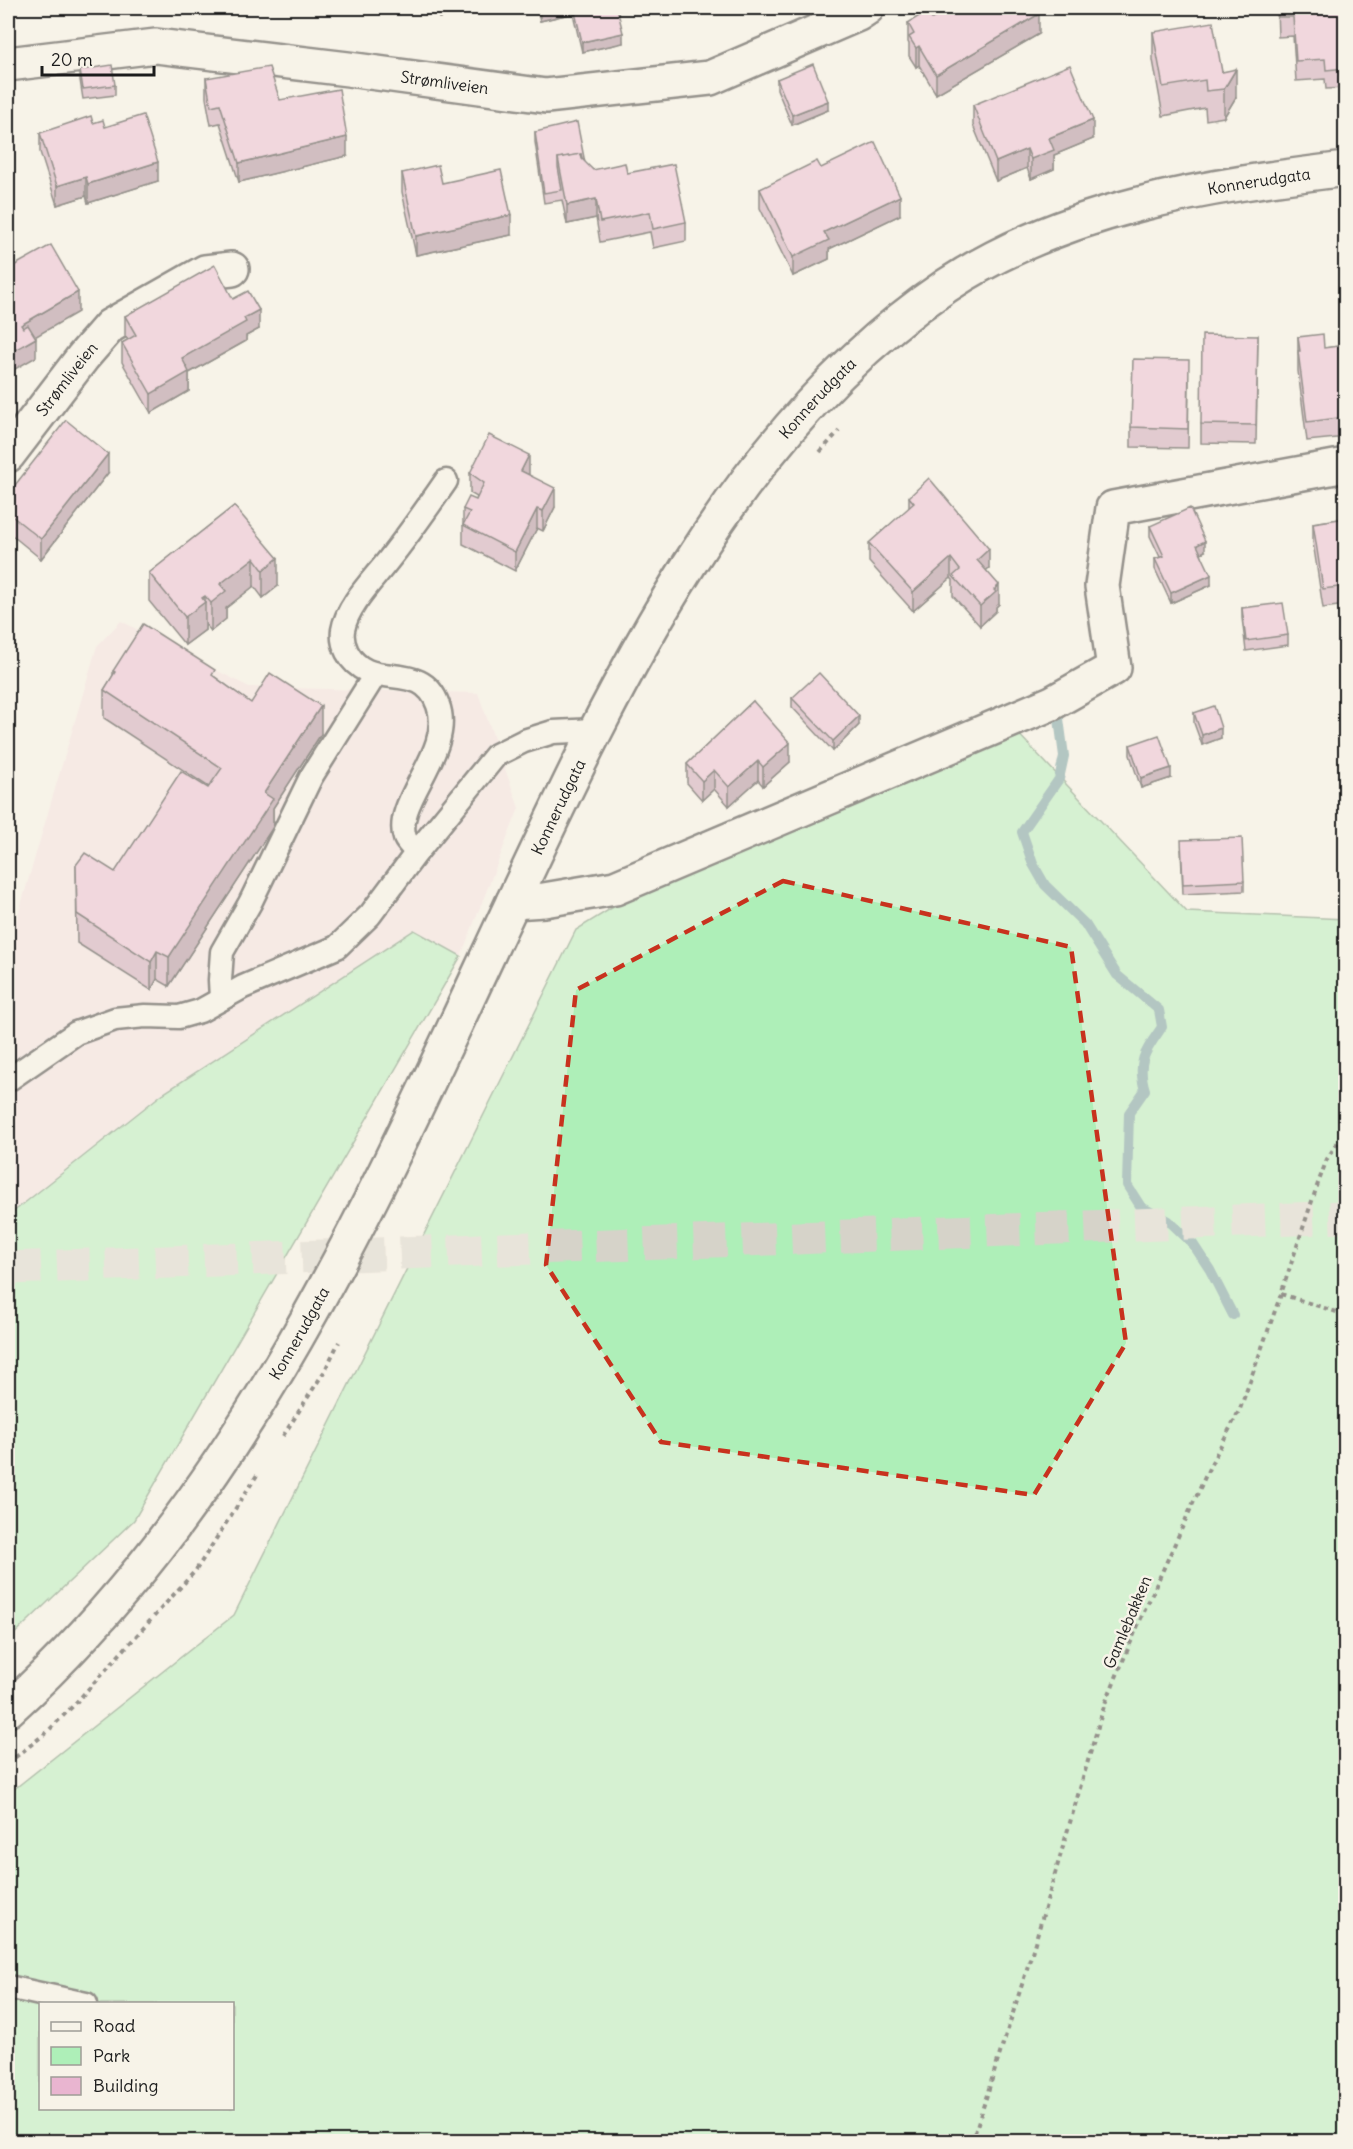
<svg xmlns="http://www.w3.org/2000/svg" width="1353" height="2149" viewBox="0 0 1353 2149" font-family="Delius,sans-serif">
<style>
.built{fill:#f3e0e1}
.green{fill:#aeefb8;stroke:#65866a;stroke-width:1.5;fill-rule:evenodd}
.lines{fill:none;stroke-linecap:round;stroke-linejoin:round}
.stream{stroke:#609194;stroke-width:10}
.trunk-tunnel{stroke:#d6d3c9;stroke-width:33;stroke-dasharray:33 16;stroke-linecap:butt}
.service-casing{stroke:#1c1c1c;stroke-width:27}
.minor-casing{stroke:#1c1c1c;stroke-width:38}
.secondary-casing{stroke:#1c1c1c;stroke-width:38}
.path{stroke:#1c1c1c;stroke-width:4;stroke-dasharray:4.5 4.5;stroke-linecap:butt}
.service{stroke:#f7f3e8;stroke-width:22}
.minor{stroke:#f7f3e8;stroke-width:33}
.secondary{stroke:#f7f3e8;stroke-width:33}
.wall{fill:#c89cb3;stroke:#1c1c1c;stroke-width:1.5}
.shaded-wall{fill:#a37f92;stroke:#1c1c1c;stroke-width:1.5}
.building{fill:#e9b5d0;stroke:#1c1c1c;stroke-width:1.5}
.marked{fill:none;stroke:#c8321e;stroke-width:4.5;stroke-dasharray:12 8;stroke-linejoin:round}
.labels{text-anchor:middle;stroke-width:5;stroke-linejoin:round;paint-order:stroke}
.street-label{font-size:16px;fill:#1c1c1c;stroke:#f7f3e8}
</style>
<rect width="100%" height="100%" fill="#f7f3e8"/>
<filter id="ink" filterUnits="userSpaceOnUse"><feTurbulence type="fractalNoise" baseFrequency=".0167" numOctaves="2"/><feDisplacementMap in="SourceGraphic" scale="12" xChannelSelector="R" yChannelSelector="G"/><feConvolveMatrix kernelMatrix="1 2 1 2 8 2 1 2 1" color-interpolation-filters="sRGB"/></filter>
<g filter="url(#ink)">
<polygon class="built" points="121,621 249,687 478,693 519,808 461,956 414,930 161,1095 8,1216 8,949 97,646"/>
<g class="green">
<path d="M1013 728 1187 912 1345 919V2141L8 2142V1794L234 1615 576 930 680 866ZM40 2004H232V2108H40Z"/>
<polygon points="414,930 461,956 134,1520 8,1640 8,1216 161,1095"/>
</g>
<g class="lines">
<path class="stream" d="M1059 719 1064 756 1059 779 1022 832 1033 864 1045 885 1085 924 1117 975 1159 1010 1162 1027C1146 1050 1136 1061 1145 1090L1129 1113 1127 1185 1141 1207 1169 1221 1193 1244 1210 1270 1233 1315"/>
<polyline class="trunk-tunnel" points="8,1268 1346,1217"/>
<g class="service-casing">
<g id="service">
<path d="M417 852C413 848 407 843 405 838 392 802 455 751 438 705 421 657 369 694 347 652 344 646 342 637 343 630 347 605 375 578 390 558 410 533 428 507 446 481"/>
<polyline points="221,999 220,980 222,952 250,903 311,777 375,675"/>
<polyline points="8,1080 76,1033 115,1019 145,1016 179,1017 200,1011 243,987 337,947 370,915 417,852 496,755 524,741 553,732 595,730"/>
<polyline points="8,1987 86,2004"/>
</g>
</g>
<g class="minor-casing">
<g id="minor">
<path id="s1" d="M8 64 156 46 348 69 546 96 710 78 858 14 867 8"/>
<path id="s2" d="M8 455 83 357 110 326 205 272 232 269"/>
<polyline points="513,902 544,900 615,888 1052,703 1114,668 1102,586 1113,508 1346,465"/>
</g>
</g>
<g class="secondary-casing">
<g id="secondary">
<path id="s3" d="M8 1710C243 1497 371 1205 503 923 610 695 730 431 946 286 1065 207 1207 186 1346 169"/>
</g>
</g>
<g class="path">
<polyline points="820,452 839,431"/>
<polyline points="1281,1294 1346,1315"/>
<polyline points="283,1436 324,1372 339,1342"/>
<polyline points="8,1763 46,1733 72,1707 196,1570 257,1475"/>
<polyline points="972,2142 1031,1956 1104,1706 1138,1625 1210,1466 1240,1409 1281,1294 1316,1189 1327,1159 1346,1129"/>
</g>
<use href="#service" class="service"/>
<use href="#minor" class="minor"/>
<use href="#secondary" class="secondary"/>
</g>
<g class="wall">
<polygon points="537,8 617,8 623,43 582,52 574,18 574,13 540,21"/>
<polygon points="1277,8 1346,8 1346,88 1326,89 1325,79 1296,81 1293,36 1278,37"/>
<polygon points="932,19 1039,34 936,94 919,65 916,67 909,56 909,44 908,42 908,23"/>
<polygon points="1153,32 1222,72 1236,97 1224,117 1206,120 1205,108 1163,116 1153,60"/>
<polygon points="80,70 115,85 115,95 83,99 80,80"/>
<polygon points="206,78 347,156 239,182 220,123 211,125 206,98"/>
<polygon points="777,79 828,110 792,125 777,89"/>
<polygon points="973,105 1093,139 1054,155 1054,169 1031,179 1027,168 996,181 973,125"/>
<polygon points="93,123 105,127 158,181 88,203 86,196 57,205 40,152 40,133"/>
<polygon points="535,132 585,163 593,170 627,173 686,222 686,241 653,248 650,232 600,242 596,218 567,224 562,200 544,203 535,142"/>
<polygon points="821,168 900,215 829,249 829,259 793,276 760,208 760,189"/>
<polygon points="402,173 442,183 511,235 416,255 402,192"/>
<polygon points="233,299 259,329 246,336 246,341 189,373 189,391 151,413 122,362 122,343 128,340 125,336 125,316"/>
<polygon points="1258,336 1256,444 1201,443 1201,424"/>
<polygon points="1298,337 1324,348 1346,345 1346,437 1307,441 1298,371"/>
<polygon points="1189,380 1188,448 1131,447 1131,427"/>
<polygon points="108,473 41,559 8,532 8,494"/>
<polygon points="470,473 529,475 555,507 543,531 537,528 515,571 463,544 463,509 476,500 477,497 470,493"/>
<polygon points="909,497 989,568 986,570 999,604 996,607 996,611 980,626 953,596 953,580 951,578 913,611 869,562 869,543 909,508"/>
<polygon points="234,506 278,586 263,598 254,586 226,608 226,619 211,631 205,624 205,630 185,645 149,601 149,573"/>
<polygon points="1346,518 1346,605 1323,608 1313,542 1313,523"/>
<polygon points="1150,526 1205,551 1201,553 1211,585 1171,603 1155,569 1155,559 1160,557 1150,536"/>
<polygon points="1242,608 1288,635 1288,645 1246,651 1242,618"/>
<polygon points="113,671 215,677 251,703 321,734 273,808 273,827 169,986 157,979 151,990 77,943 76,865 115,872 209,787 104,718 104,690 113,676"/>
<polygon points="1346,689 1346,723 1339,719 1339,700"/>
<polygon points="792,698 859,725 833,751 792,707"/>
<polygon points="753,701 790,762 763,786 758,780 729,806 714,789 702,800 687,783 687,764"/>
<polygon points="1194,713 1221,738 1202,745 1194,723"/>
<polygon points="1130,745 1171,778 1141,788 1130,755"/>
<polygon points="1181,850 1244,881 1244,891 1183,894"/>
</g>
<g class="shaded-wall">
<polygon points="439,8 477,8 477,9 439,18"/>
<polygon points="540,8 597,8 574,8 574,13 540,21"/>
<polygon points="1039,14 1039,34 936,94 936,75"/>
<polygon points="623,33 623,43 582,52 582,42"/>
<polygon points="919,46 919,65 916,67 916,48"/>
<polygon points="1236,69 1236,97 1224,117 1224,89"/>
<polygon points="828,101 828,110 792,125 792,115"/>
<polygon points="1093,120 1093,139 1054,155 1054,169 1031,179 1031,159 1049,138"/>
<polygon points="347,137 347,156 239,182 239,163"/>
<polygon points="1027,149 1027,168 996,181 996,162"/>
<polygon points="158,162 158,181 88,203 88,184"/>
<polygon points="86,177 86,196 57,205 57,186"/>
<polygon points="900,196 900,215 829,249 829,259 793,276 793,257 824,232"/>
<polygon points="596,199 596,218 567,224 567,205"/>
<polygon points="511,215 511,235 416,255 416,236"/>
<polygon points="78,292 78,312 21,345 21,325"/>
<polygon points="259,310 259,329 246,336 246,341 189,373 189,391 151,413 151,394 182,358 244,318"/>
<polygon points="36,338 36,357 8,373 8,354"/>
<polygon points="108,454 108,473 41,559 41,539"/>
<polygon points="529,455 529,475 521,471"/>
<polygon points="555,488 555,507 543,531 543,511"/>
<polygon points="537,509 537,528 515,571 515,552"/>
<polygon points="1205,541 1205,551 1197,555 1197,545"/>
<polygon points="989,549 989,568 977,579 977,560"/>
<polygon points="254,558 254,586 226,608 226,619 211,631 211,603 220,584"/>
<polygon points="278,558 278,586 263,598 263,570"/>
<polygon points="951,558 951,578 913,611 913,592"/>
<polygon points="9,571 9,581 8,583 8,573"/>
<polygon points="1211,575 1211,585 1171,603 1171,593"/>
<polygon points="999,585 999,604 996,607 996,611 980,626 980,606"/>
<polygon points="205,596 205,630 185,645 185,617"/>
<polygon points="321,706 321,734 273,808 273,827 169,986 169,957 264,793"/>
<polygon points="859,716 859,725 833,751 833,741"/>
<polygon points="1221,728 1221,738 1202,745 1202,735"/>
<polygon points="790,743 790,762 763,786 763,767"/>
<polygon points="758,761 758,780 729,806 729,787"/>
<polygon points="1171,768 1171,778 1141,788 1141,778"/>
<polygon points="714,770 714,789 702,800 702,781"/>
<polygon points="157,951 157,979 151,990 151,962"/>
</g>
<g class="building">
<polygon points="574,8 617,8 623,33 582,42"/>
<polygon points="952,8 1035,8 1039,14 936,75 919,46 916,48 909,37 914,34 908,23 927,11 932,19"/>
<polygon points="1278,8 1346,8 1346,68 1326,70 1325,59 1296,61 1293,17 1278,17"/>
<polygon points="1213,22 1222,72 1236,69 1224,89 1206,91 1205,80 1163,87 1153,32"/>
<polygon points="813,64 828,101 792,115 777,79"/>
<polygon points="112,65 115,85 83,89 80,70"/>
<polygon points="1070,65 1093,120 1049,138 1054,150 1031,159 1027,149 996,162 973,105"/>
<polygon points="269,67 280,100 339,89 347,137 239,163 220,104 211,106 206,78"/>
<polygon points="143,115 158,162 88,184 86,177 57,186 40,133 91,116 93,123 103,120 105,127"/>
<polygon points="577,122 585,163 582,159 581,154 558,158 558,167 562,190 544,193 535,132"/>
<polygon points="875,142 900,196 824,232 829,240 793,257 760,189 817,161 821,168"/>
<polygon points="581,154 582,159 593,170 625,163 627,173 674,164 686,222 653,229 650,212 600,222 596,199 567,205 558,158"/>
<polygon points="438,165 442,183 501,170 511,215 416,236 402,173"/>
<polygon points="51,245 78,292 21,325 23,328 28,325 36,338 8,354 8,269"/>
<polygon points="215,265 233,299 248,291 259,310 244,318 246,322 182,358 189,372 151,394 122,343 136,335 125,316"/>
<polygon points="1323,334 1324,348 1346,345 1346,417 1307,422 1298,351 1300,351 1298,337"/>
<polygon points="1202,335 1258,336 1256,425 1201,424"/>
<polygon points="1133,359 1189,360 1188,429 1131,427"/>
<polygon points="66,420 108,454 41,539 8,513 8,494"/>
<polygon points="489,435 529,455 521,471 555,488 543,511 537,509 515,552 463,525 470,512 463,509 469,497 476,500 484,483 470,473"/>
<polygon points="929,478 989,549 977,560 999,585 994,590 996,592 980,606 953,576 960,570 951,558 913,592 869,543 914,503 909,497"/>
<polygon points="234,506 278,558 263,570 254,558 220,584 226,591 211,603 205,596 202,598 205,602 185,617 149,573"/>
<polygon points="1190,508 1205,541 1197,545 1211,575 1171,593 1155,559 1164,556 1150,526"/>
<polygon points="1346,518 1346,586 1323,589 1313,523"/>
<polygon points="1283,603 1288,635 1246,641 1242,608"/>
<polygon points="143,624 215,670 212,675 251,703 270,673 321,706 264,793 273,799 169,957 157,951 151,962 77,914 76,865 85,853 115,872 181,771 208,788 222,768 104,690 115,672 113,671"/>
<polygon points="819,673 859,716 833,741 792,698"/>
<polygon points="1346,689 1346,703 1339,700"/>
<polygon points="753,701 790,743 763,767 758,761 729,787 714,770 702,781 687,764"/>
<polygon points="1214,706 1221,728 1202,735 1194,713"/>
<polygon points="1159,735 1171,768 1141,778 1130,745"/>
<polygon points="1242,838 1244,881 1183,884 1181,840"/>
</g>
</g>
<path d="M0 0H1353V2149H0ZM783 881 1071 947 1126 1343 1034 1495 661 1442 546 1265 576 990Z" fill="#f7f3e8" fill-opacity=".55" fill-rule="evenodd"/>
<path class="marked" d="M783 881 1071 947 1126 1343 1034 1495 661 1442 546 1265 576 990Z"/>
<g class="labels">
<g class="street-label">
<text dy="6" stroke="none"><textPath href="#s1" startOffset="440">Strømliveien</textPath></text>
<text dy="6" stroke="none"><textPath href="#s3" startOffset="2055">Konnerudgata</textPath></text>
<text dy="6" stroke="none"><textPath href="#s2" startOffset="96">Strømliveien</textPath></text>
<text dy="6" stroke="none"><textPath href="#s3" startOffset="1551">Konnerudgata</textPath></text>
<text dy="6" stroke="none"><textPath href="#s3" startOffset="1065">Konnerudgata</textPath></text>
<text dy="6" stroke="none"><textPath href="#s3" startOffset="478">Konnerudgata</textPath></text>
<text transform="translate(1127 1622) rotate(-67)" y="6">Gamlebakken</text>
</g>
</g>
<rect width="1353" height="2149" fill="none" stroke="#f7f3e8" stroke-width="30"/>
<rect x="15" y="15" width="1323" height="2119" fill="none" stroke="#1c1c1c" stroke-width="2" filter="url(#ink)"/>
<rect x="39" y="2002" width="195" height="108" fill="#f7f3e8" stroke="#9f9d96" stroke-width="1.5"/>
<rect x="51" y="2022" width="30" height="9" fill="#f7f3e8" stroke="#9f9d96" stroke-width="1.5"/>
<text x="93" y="2032" font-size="18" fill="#1c1c1c">Road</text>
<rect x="51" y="2047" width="30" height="18" fill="#aeefb8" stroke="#9f9d96" stroke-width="1.5"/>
<text x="93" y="2062" font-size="18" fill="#1c1c1c">Park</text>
<rect x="51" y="2077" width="30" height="18" fill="#e9b5d0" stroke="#9f9d96" stroke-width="1.5"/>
<text x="93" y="2092" font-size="18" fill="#1c1c1c">Building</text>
<path d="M42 66v9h112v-9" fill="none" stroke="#1c1c1c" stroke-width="3"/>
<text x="51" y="66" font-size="18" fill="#1c1c1c" stroke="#f7f3e8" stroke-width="4.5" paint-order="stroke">20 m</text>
</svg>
